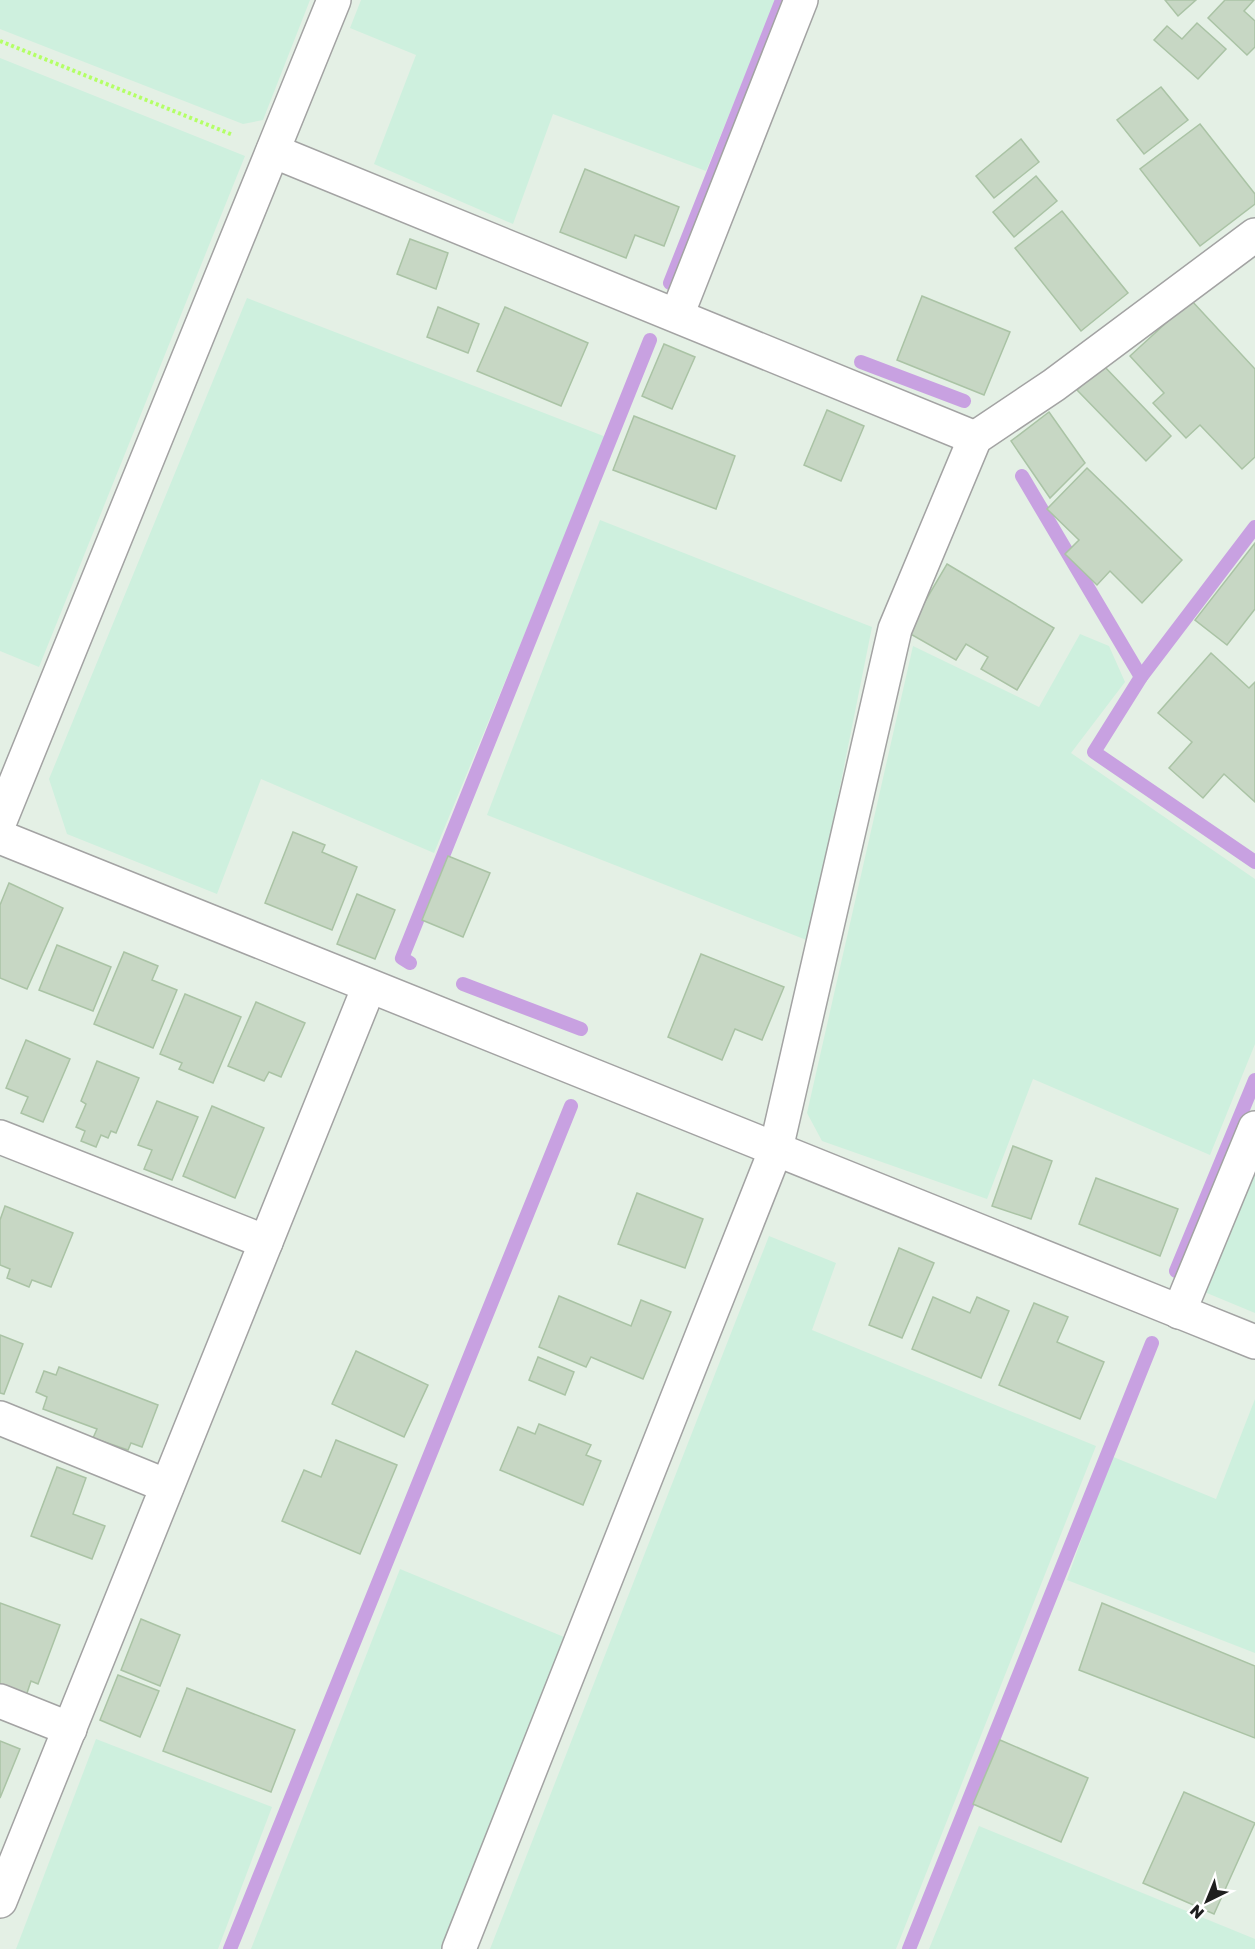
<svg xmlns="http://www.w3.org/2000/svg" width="1255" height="1949" viewBox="0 0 1255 1949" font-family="'Golos Text',sans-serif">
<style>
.farmland{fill:#cef0de}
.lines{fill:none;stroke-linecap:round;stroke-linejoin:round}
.stream{stroke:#c8a1e1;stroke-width:14}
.building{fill:#c7d7c4;stroke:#aac3a5;stroke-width:1.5}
.street-casing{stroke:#a3a3a3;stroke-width:36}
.path{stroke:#b4ff66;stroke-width:4;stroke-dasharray:3 3;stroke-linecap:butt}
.street{stroke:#fff;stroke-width:33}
</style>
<rect width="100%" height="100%" fill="#e4f0e5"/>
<g class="farmland">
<polygon points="0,0 310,0 263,120 243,124 0,29"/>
<polygon points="361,0 776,0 706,171 553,114 513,224 374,164 416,55 350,28"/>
<polygon points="0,58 245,156 39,667 0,651"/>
<polygon points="247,298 606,437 434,853 261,779 217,894 67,834 49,779"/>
<polygon points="600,520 872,627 809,941 487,815"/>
<polygon points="1080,634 1109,646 1125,682 1071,753 1255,879 1255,1044 1210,1155 1033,1079 987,1199 822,1141 807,1113 913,646 1039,707"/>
<polygon points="1255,1155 1255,1313 1202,1291"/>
<polygon points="769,1236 836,1263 812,1330 1096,1446 896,1949 490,1949"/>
<polygon points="1255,1399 1255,1653 1067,1580 1111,1456 1216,1499"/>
<polygon points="400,1569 564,1637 441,1949 251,1949"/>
<polygon points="96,1739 272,1807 218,1949 16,1949"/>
<polygon points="979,1826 1255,1939 1255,1949 929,1949"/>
</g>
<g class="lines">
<g class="stream">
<polyline points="670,283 782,0"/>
<polyline points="861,362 964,401"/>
<polyline points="1022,476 1141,677"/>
<polyline points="1255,527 1141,677 1094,752 1255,862"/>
<polyline points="410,963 402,958 650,340"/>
<polyline points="463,984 581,1029"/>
<polyline points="1176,1271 1255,1080"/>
<polyline points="230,1949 571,1106"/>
<polyline points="909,1949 1152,1343"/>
</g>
</g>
<g class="building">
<polygon points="1165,0 1196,0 1178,16"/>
<polygon points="1225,0 1254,0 1244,11 1255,21 1255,47 1247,55 1208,18"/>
<polygon points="1197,23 1226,49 1198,79 1154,40 1167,26 1182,39"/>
<polygon points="1161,87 1188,120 1144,154 1117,120"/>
<polygon points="1200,124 1255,194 1255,204 1200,246 1140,169"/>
<polygon points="1021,139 1039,162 994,198 976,176"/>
<polygon points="585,169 679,207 664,246 635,235 626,258 560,232"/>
<polygon points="1036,176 1057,201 1014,237 993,212"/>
<polygon points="1062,211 1128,293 1081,331 1015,248"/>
<polygon points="410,239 448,253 436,289 397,274"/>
<polygon points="922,296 1010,332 984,395 897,360"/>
<polygon points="1191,300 1255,369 1255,457 1242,469 1200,425 1186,438 1153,403 1164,393 1130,356"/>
<polygon points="438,307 479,324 468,353 427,337"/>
<polygon points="505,307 588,343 561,406 477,371"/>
<polygon points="664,344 695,357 672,409 642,396"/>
<polygon points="1103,365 1171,436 1146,461 1077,390"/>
<polygon points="827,410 864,426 841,481 804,465"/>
<polygon points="1049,412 1085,463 1050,498 1011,441"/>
<polygon points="634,416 735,456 716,509 613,470"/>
<polygon points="1087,468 1182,560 1142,603 1110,571 1097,585 1065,554 1079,540 1047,509"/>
<polygon points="1255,543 1255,609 1227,645 1195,620"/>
<polygon points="947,564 1054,628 1017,690 981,669 988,657 966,644 956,660 907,632"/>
<polygon points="1211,653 1249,688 1255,682 1255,802 1224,774 1203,798 1169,768 1192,742 1158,713"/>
<polygon points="293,832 325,845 322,852 357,867 332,930 265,903"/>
<polygon points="448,856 490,873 463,937 422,920"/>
<polygon points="9,883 63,908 27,989 0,978 0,905"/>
<polygon points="357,894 395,910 375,959 337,944"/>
<polygon points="57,945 111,967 93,1011 39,990"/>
<polygon points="124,952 158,966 152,980 177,990 153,1048 94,1024"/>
<polygon points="701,954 784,987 762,1040 735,1029 722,1060 668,1037"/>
<polygon points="185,994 241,1017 213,1083 179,1069 182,1063 160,1054"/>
<polygon points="256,1002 305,1023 281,1077 269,1072 264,1081 228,1066"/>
<polygon points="26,1040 70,1059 43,1122 21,1113 28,1097 6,1088"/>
<polygon points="97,1061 139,1078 116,1133 111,1131 108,1138 101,1135 96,1147 81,1141 85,1131 76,1127 86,1104 81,1101"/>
<polygon points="157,1101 198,1117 172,1180 144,1169 152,1150 138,1145"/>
<polygon points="212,1106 264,1128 235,1198 183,1176"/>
<polygon points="1013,1146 1052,1161 1031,1219 992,1206"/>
<polygon points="1096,1178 1178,1209 1160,1256 1079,1224"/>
<polygon points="637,1193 703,1219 685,1268 618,1244"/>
<polygon points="5,1206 73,1233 51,1287 32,1280 29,1287 7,1278 10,1269 0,1265 0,1220"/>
<polygon points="899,1248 934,1263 902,1338 869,1325"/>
<polygon points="559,1296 631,1326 641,1300 671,1312 643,1379 591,1357 586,1367 539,1347"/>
<polygon points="933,1297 970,1313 977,1297 1009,1311 981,1378 912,1349"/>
<polygon points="1034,1303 1068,1317 1057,1342 1104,1362 1080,1419 999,1385"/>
<polygon points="0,1335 23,1344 4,1394 0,1393"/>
<polygon points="356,1351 428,1385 404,1437 332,1404"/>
<polygon points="538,1357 574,1372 565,1395 529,1380"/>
<polygon points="59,1367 158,1405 142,1447 131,1443 128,1450 93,1438 97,1429 43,1409 47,1397 36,1392 44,1371 56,1375"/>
<polygon points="539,1424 591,1445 586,1455 601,1461 583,1505 500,1470 518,1427 535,1434"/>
<polygon points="336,1440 397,1465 360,1554 282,1521 304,1470 321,1477"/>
<polygon points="57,1467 86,1478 73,1514 105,1526 92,1559 31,1536"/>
<polygon points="0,1603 60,1625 38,1684 31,1681 26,1696 0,1687"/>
<polygon points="1102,1603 1255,1666 1255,1738 1079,1670"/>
<polygon points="141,1619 180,1635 160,1686 121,1670"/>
<polygon points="118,1675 159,1691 140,1737 100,1720"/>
<polygon points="187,1688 295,1730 271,1792 163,1751"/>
<polygon points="1000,1740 1088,1778 1061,1842 973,1804"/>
<polygon points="0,1741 20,1749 0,1798"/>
<polygon points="1184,1792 1255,1823 1214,1914 1143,1883"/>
</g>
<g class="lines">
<g class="street-casing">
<g id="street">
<polyline points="273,151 975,438"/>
<polyline points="677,315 801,0"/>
<polyline points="0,821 334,0"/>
<path d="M0 837C417 1009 837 1173 1255 1342"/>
<polyline points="0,1137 266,1242"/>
<polyline points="1179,1312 1255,1128"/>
<polyline points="0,1418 167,1486"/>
<polyline points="0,1701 70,1729"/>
<polyline points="0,1901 368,989"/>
<polyline points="459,1949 776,1149 895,629 975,438 1054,385 1255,235"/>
</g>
</g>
<polyline class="path" points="0,41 233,135"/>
<use href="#street" class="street"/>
</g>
<g transform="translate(1207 1901) rotate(223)" stroke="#ffffff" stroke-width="4.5" paint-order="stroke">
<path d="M0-4.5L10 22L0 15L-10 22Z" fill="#1f1f1f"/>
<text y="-9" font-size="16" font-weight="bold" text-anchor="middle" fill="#1f1f1f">N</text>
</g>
</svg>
